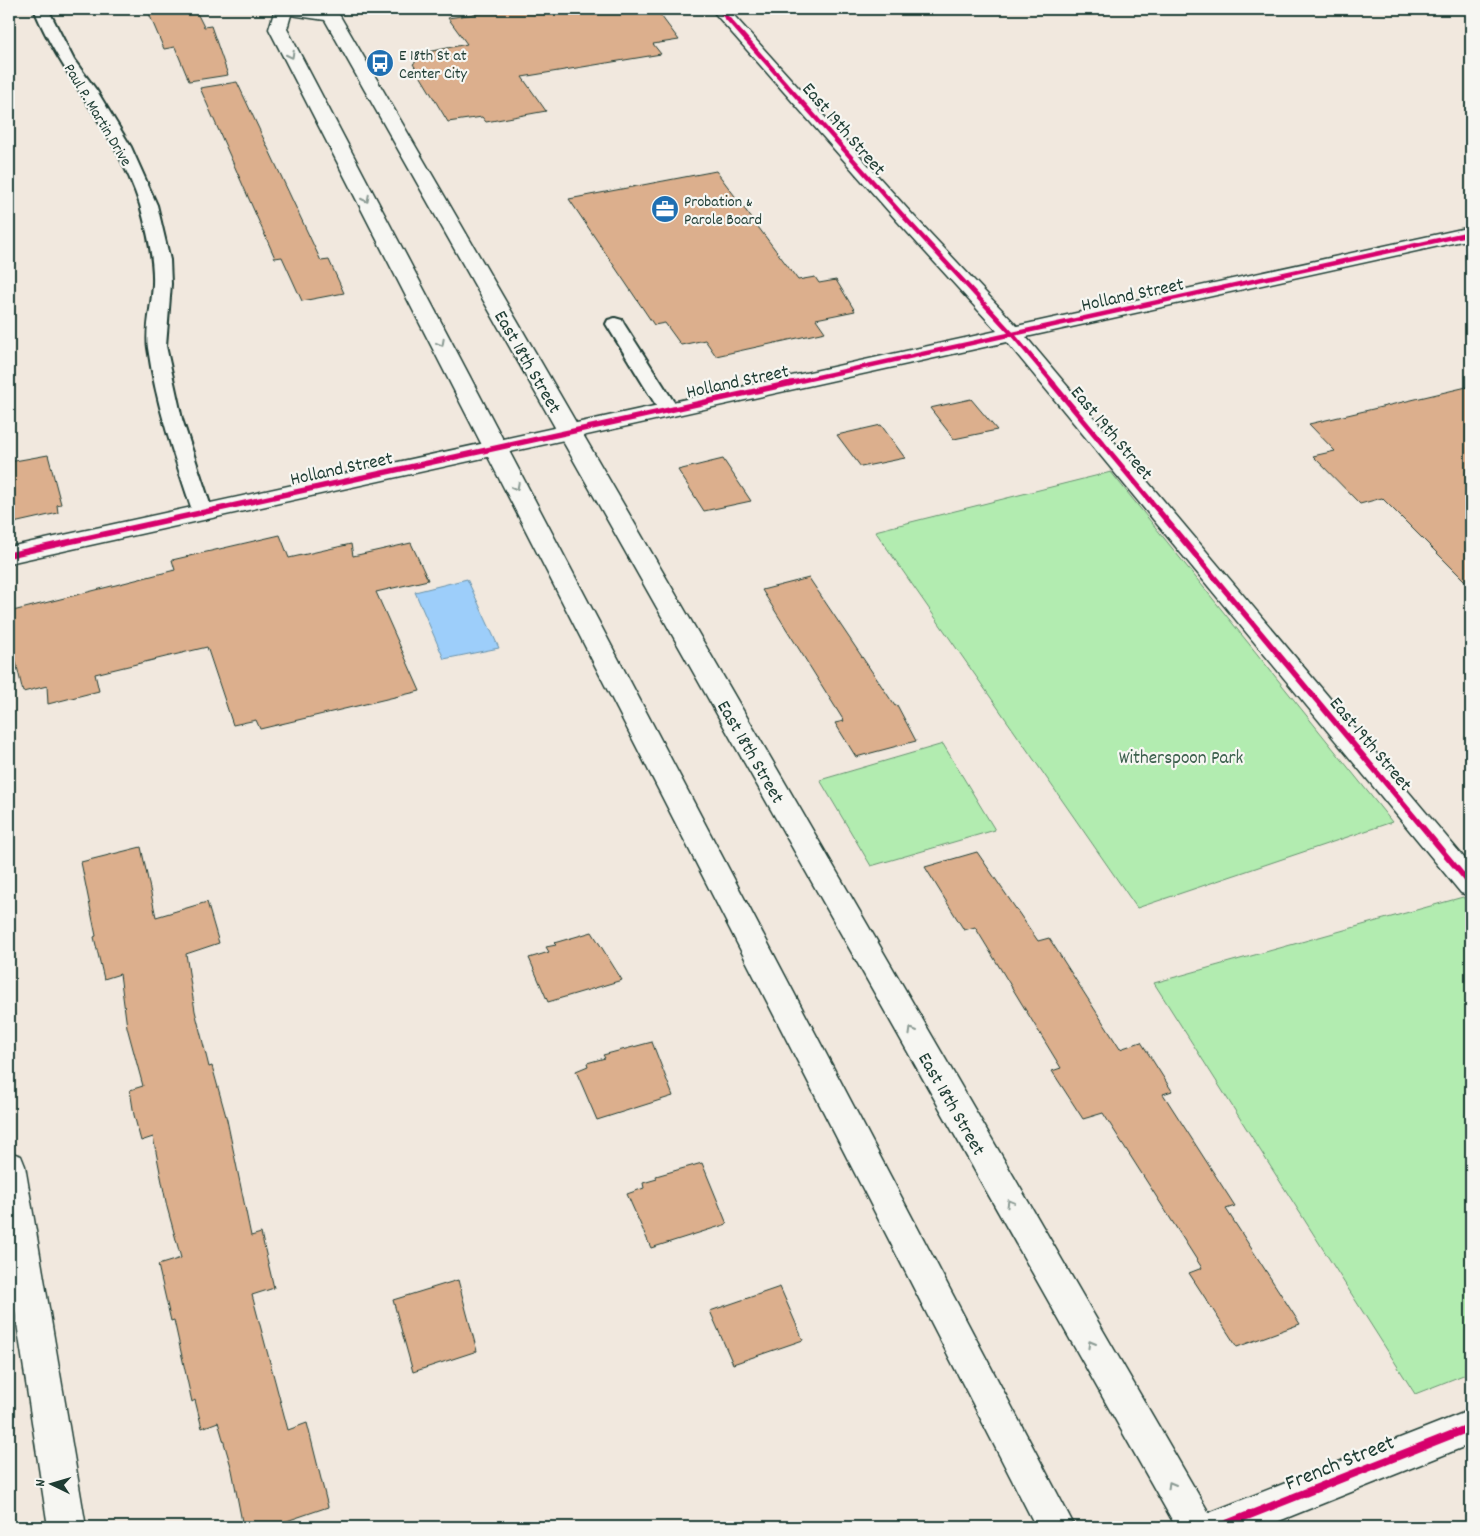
<svg xmlns="http://www.w3.org/2000/svg" width="1480" height="1536" viewBox="0 0 1480 1536" font-family="Dekko,sans-serif">
<style>
.green{fill:#b2ecb0;stroke:#689472}
.water{fill:#9dcefa;stroke:#6b94ab}
.building{fill:#dcaf8d;stroke:#1f3d34}
.lines{fill:none;stroke-linecap:round;stroke-linejoin:round}
.lane-casing{stroke:#1f3d34;stroke-width:4}
.street-casing{stroke:#1f3d34;stroke-width:3}
.secondary-casing{stroke:#1f3d34;stroke-width:3}
.lane{fill:#f6f6f2;fill-rule:evenodd}
.street{fill:#f6f6f2;fill-rule:evenodd}
.secondary{fill:#f6f6f2;fill-rule:evenodd}
.cycleway-far2-casing{stroke:#f6f6f2;stroke-width:7}
.cycleway-far1-casing{stroke:#f6f6f2;stroke-width:9}
.cycleway-casing{stroke:#f6f6f2;stroke-width:11}
.cycleway-far2{stroke:#d6006c;stroke-width:4.5}
.cycleway-far1{stroke:#d6006c;stroke-width:5.5}
.cycleway{stroke:#d6006c;stroke-width:8}
.oneway{stroke:#8a9a93}
.labels{text-anchor:middle;stroke-width:4.5;stroke-linejoin:round;paint-order:stroke}
.far-poi-label{font-size:16px;fill:#1f3d34;stroke:#f6f6f2;text-anchor:start}
.far-street-label{font-size:16px;fill:#1f3d34;stroke:#f6f6f2}
.street-label{font-size:19px;fill:#1f3d34;stroke:#f6f6f2}
.park-label{font-size:19px;fill:#3c604d;stroke:#f6f6f2}
.near-street-label{font-size:22px;fill:#1f3d34;stroke:#f6f6f2}
</style>
<rect width="100%" height="100%" fill="#f1e8de"/>
<filter id="ink" filterUnits="userSpaceOnUse"><feTurbulence type="fractalNoise" baseFrequency=".02" numOctaves="2"/><feDisplacementMap in="SourceGraphic" scale="10" xChannelSelector="R" yChannelSelector="G"/><feConvolveMatrix kernelMatrix="1 2 1 2 8 2 1 2 1" color-interpolation-filters="sRGB"/></filter>
<g filter="url(#ink)">
<g class="green">
<polygon points="1111,472 1392,822 1137,908 875,531"/>
<polygon points="943,744 995,830 871,866 820,780"/>
<polygon points="1463,897 1471,907 1471,1372 1415,1394 1154,983"/>
</g>
<polygon class="water" points="467,579 499,648 444,659 415,592"/>
<g class="building">
<polygon points="147,9 195,9 204,27 211,26 228,75 189,81 175,47 164,49"/>
<polygon points="507,9 656,9 679,40 653,44 661,54 522,77 546,111 486,122 482,117 448,122 413,64 428,52 467,44 448,18"/>
<polygon points="237,82 321,261 329,260 344,293 302,301 282,257 275,258 200,88"/>
<polygon points="716,171 798,280 815,277 819,283 836,280 855,311 816,319 825,332 716,356 705,340 681,345 665,323 654,325 569,199"/>
<polygon points="1471,386 1471,587 1382,498 1360,504 1313,456 1335,451 1309,424"/>
<polygon points="971,399 997,430 954,439 930,408"/>
<polygon points="881,425 905,458 861,467 837,435"/>
<polygon points="48,455 61,504 57,505 58,513 9,524 9,462"/>
<polygon points="723,459 751,501 704,511 678,470"/>
<polygon points="280,535 289,558 351,544 353,556 411,543 428,580 376,592 420,691 260,729 256,720 233,725 207,647 95,674 99,691 48,704 47,686 23,692 9,632 9,612 175,570 172,560"/>
<polygon points="809,578 895,706 897,705 916,741 856,757 835,723 844,721 762,590"/>
<polygon points="141,847 156,917 207,902 219,943 186,954 195,1011 209,1067 212,1066 227,1120 251,1236 261,1233 274,1288 252,1295 288,1430 307,1423 328,1507 269,1527 243,1527 232,1470 218,1422 202,1428 195,1400 192,1402 174,1320 171,1321 158,1265 181,1258 167,1207 153,1137 141,1141 134,1115 130,1090 143,1086 127,1027 120,974 104,979 94,937 96,936 81,862"/>
<polygon points="977,852 1038,941 1049,938 1120,1049 1141,1042 1172,1091 1163,1094 1235,1206 1226,1209 1300,1324 1237,1347 1189,1273 1202,1268 1103,1113 1083,1119 1052,1071 1061,1068 975,927 964,930 925,867"/>
<polygon points="592,932 622,980 548,1002 529,958 549,952 546,947 556,945 554,943"/>
<polygon points="652,1042 673,1096 597,1120 576,1071 588,1066 587,1063 605,1058 603,1055"/>
<polygon points="702,1163 727,1224 651,1248 627,1194 644,1188 643,1183 657,1179 656,1176"/>
<polygon points="458,1280 477,1351 413,1372 393,1300"/>
<polygon points="780,1287 803,1340 733,1364 710,1311"/>
</g>
<g class="lines">
<g class="lane-casing">
<g id="lane">
<path d="M34 9H48L74 60 97 91 131 147 157 205 170 260 171 284 166 346 182 419 213 513 210 517 203 519 196 517 193 513C175 459 156 405 148 348 145 328 152 305 153 284 154 258 147 230 140 205 117 132 62 78 34 9Z"/>
<polygon points="615,318 622,320 624,324 679,410 676,414 669,416 662,414 659,410 606,324 608,320"/>
</g>
</g>
<g class="street-casing">
<g id="street">
<polygon points="711,9 728,9 912,214 1017,326 1471,227 1471,239 1026,337 1471,866 1471,896 1461,893 1007,342 9,563 9,547 997,331 898,222"/>
<polygon points="9,1152 21,1156 25,1166 86,1527 48,1527 9,1271"/>
</g>
</g>
<g class="secondary-casing">
<polygon id="secondary" points="275,9 317,9 337,12 340,16 1209,1513 1471,1410 1471,1444 1264,1527 1176,1527 325,20 291,15 287,29 1075,1527 1036,1527 269,29"/>
</g>
<use href="#lane" class="lane"/>
<use href="#street" class="street"/>
<use href="#secondary" class="secondary"/>
<g class="cycleway-far2-casing">
<g id="cycleway-far2">
<polyline points="719,9 905,218 1012,334 1054,384"/>
<polyline points="786,384 1471,233"/>
</g>
</g>
<g class="cycleway-far1-casing">
<g id="cycleway-far1">
<polyline points="1052,383 1470,884"/>
<polyline points="9,555 792,383"/>
</g>
</g>
<g class="cycleway-casing">
<g id="cycleway">
<polyline points="1469,883 1471,885"/>
<polyline points="1219,1527 1471,1427"/>
</g>
</g>
<use href="#cycleway-far2" class="cycleway-far2"/>
<use href="#cycleway-far1" class="cycleway-far1"/>
<use href="#cycleway" class="cycleway"/>
</g>
<defs><path id="oneway-chevron" d="M-2-3.5L2.5 0L-2 3.5" fill="none" stroke-width="1.6" stroke-linecap="round" stroke-linejoin="round" transform="scale(1.25)"/></defs>
<g class="oneway">
<use href="#oneway-chevron" transform="translate(291 55) rotate(63)"/>
<use href="#oneway-chevron" transform="translate(366 199) rotate(63)"/>
<use href="#oneway-chevron" transform="translate(441 343) rotate(62)"/>
<use href="#oneway-chevron" transform="translate(516 487) rotate(62)"/>
<use href="#oneway-chevron" transform="translate(912 1031) rotate(-120)"/>
<use href="#oneway-chevron" transform="translate(1010 1203) rotate(-120)"/>
<use href="#oneway-chevron" transform="translate(1091 1344) rotate(-120)"/>
<use href="#oneway-chevron" transform="translate(1171 1485) rotate(-120)"/>
</g>
</g>
<defs>
<g id="bus-disc" transform="scale(1.4375)"><circle r="9.5" fill="#1f6fb2" stroke="#f6f6f2"/><path d="M-5-6H5V4H4V6H2V4H-2V6H-4V4H-5ZM-3.5-4V0h7V-4ZM-3.5 1.2v1.5H-2V1.2ZM2 1.2v1.5H3.5V1.2Z" fill="#fff"/></g>
<g id="office-disc" transform="scale(1.4375)"><circle r="9.5" fill="#1f6fb2" stroke="#f6f6f2"/><path d="M-6-3h4V-5.5h4V-3h4V5H-6ZM-1-4.5V-3h2v-1.5ZM-6 0V1H6V0Z" fill="#fff"/></g>
</defs>
<g fill-rule="evenodd">
<use href="#bus-disc" x="380" y="63"/>
<use href="#office-disc" x="665" y="209"/>
</g>
<g class="labels">
<g class="far-poi-label">
<text x="399" y="60">E 18th St at<tspan x="399" dy="18">Center City</tspan></text>
<text x="684" y="206">Probation &amp;<tspan x="684" dy="18">Parole Board</tspan></text>
</g>
<g class="far-street-label">
<text transform="translate(99 114) rotate(59)" y="6">Paul P. Martin Drive</text>
</g>
<g class="street-label">
<text transform="translate(845 128) rotate(49)" y="7">East 19th Street</text>
<text transform="translate(1132 293) rotate(-12)" y="7">Holland Street</text>
<text transform="translate(529 361) rotate(60)" y="7">East 18th Street</text>
<text transform="translate(737 380) rotate(-12)" y="7">Holland Street</text>
<text transform="translate(1113 432) rotate(50)" y="7">East 19th Street</text>
<text transform="translate(341 467) rotate(-12)" y="7">Holland Street</text>
<text transform="translate(1372 743) rotate(50)" y="7">East 19th Street</text>
<text transform="translate(752 751) rotate(60)" y="7">East 18th Street</text>
<text transform="translate(953 1103) rotate(60)" y="7">East 18th Street</text>
</g>
<g class="park-label">
<text x="1181" y="763">Witherspoon Park</text>
</g>
<g class="near-street-label">
<text transform="translate(1339 1461) rotate(-22)" y="8">French Street</text>
</g>
</g>
<rect width="1480" height="1536" fill="none" stroke="#f6f6f2" stroke-width="30"/>
<rect x="15" y="15" width="1450" height="1506" fill="none" stroke="#1f3d34" stroke-width="2" filter="url(#ink)"/>
<g transform="translate(52 1484) rotate(275)" stroke="#f6f6f2" stroke-width="4" paint-order="stroke">
<path d="M0-4L9 19L0 12L-9 19Z" fill="#1f3d34"/>
<text y="-8" font-size="14" font-weight="bold" text-anchor="middle" fill="#1f3d34">N</text>
</g>
</svg>
